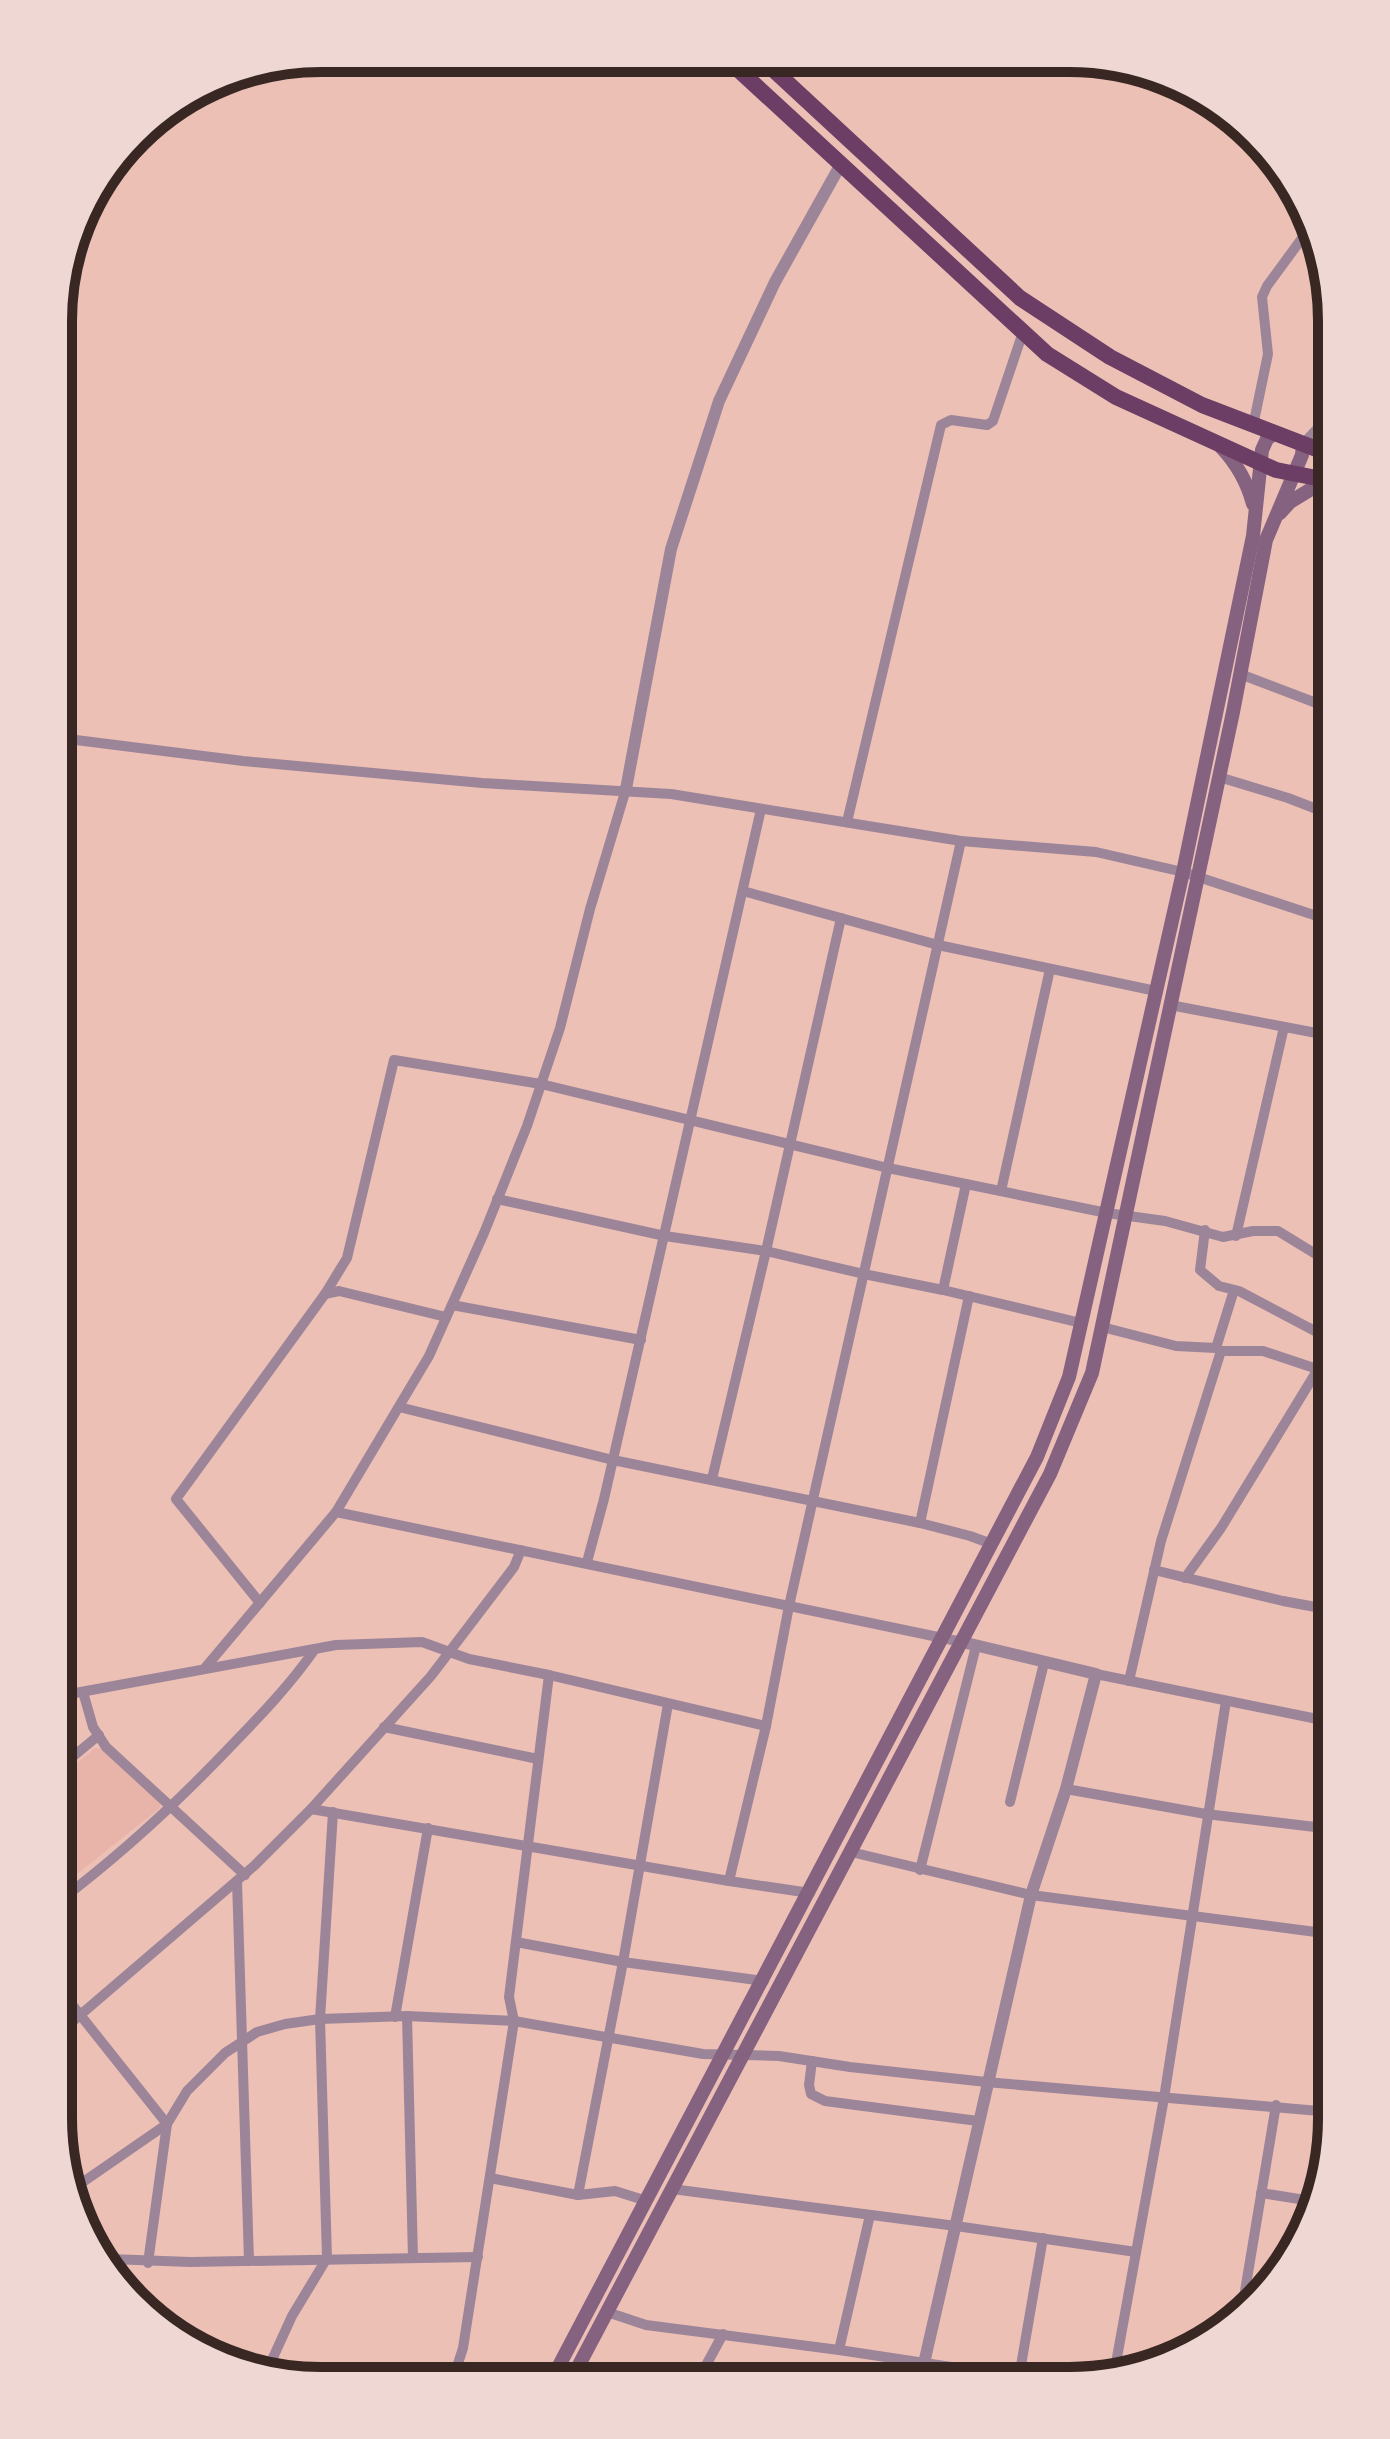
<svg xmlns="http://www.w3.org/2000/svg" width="1390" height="2439" viewBox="0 0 1390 2439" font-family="Helvetica,sans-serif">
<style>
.built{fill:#e8b3a8}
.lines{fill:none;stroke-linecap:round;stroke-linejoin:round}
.minor{stroke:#9d8599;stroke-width:10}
.tertiary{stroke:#9d8599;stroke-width:12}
.secondary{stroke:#856280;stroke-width:14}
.trunk{stroke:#6c3e65;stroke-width:16}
.rim{fill:none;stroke:#382723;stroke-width:10}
</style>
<rect width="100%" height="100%" fill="#edc0b6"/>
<polygon class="built" points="95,1748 103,1749 161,1800 160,1808 58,1889 58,1779"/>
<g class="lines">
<g class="minor">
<polyline points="1253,426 1268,354 1262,297 1267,286 1311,226"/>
<polyline points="1303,444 1332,413"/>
<polyline points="1240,674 1332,709"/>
<polyline points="1324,706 1332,689"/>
<polyline points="60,738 243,761 482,783 671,794 961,841 1096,852 1183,872 1332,921"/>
<polyline points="1219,777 1288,798 1332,815"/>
<polyline points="847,822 941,425 951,420 987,425 993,421 1023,332"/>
<polyline points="743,891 938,945 1156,991"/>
<polyline points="1170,1005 1332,1036"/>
<polyline points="1001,1191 1050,969"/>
<polyline points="497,1199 665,1236 766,1251 864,1274 943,1290 1081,1323"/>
<polyline points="1205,1230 1200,1270 1219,1286 1239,1291 1332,1340"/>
<polyline points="1236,1236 1284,1027"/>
<polyline points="943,1290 966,1184"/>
<polyline points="325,1294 339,1291 446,1317"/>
<polyline points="452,1305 641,1340"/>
<polyline points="1102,1327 1176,1346 1216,1348 1221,1351 1263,1351 1332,1374"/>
<polyline points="1216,1348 1234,1290"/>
<polyline points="399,1407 613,1460 920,1523 970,1536 992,1544"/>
<polyline points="712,1479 766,1251 841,918"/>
<polyline points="336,1512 962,1642"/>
<polyline points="920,1523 969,1296"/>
<polyline points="587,1562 604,1499 761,809"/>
<polyline points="1154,1570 1283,1601 1332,1610"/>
<polyline points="1185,1578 1221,1528 1332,1346"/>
<polyline points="260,1603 176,1499 325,1294 347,1258 394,1060 541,1084 888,1168 1107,1213 1165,1221 1223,1237 1253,1231 1278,1231 1332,1264"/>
<polyline points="205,1668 336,1512 429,1356 484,1233 527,1126 560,1028 590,909 626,789"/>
<polyline points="1096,1674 1332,1722"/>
<polyline points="1129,1681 1161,1541 1221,1351"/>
<polyline points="83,1692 93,1727 106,1747 245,1875"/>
<polyline points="59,1696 336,1645 422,1642 469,1659 549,1675 766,1726"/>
<polyline points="384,1727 538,1759"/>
<polyline points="58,1769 99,1735"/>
<polyline points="1066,1789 1206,1814 1332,1829"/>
<polyline points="1010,1802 1044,1663"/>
<polyline points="311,1809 729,1881 810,1893"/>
<polyline points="851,1852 1031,1895 1331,1934"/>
<polyline points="920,1870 976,1646"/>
<polyline points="237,1881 249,2261"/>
<polyline points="729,1881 766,1726 789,1606 961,841"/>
<path d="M58 1902C123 1853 175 1805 231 1746 261 1715 290 1685 315 1649"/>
<polyline points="516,1942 623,1962 764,1981"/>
<polyline points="58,1987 167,2124 70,2191"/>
<polyline points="407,2016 413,2258"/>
<polyline points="395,2017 428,1828"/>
<polyline points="58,2034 254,1866 311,1809 431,1676 514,1567 521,1550"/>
<polyline points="812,2061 809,2085 811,2094 825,2101 978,2121"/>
<polyline points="490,2178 578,2195 615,2191 647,2201"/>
<polyline points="672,2189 956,2226 1136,2252"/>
<polyline points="1261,2193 1318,2202"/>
<polyline points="578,2195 623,1962 668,1704"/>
<polyline points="110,2259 190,2262 478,2257"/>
<polyline points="148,2263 167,2124 187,2091 225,2053 257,2032 285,2024 320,2019 407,2016 514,2021 703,2054 779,2056 850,2067 986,2082 1331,2112"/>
<polyline points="607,2312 646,2325 839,2350 1045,2381"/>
<polyline points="1241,2315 1276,2105"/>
<polyline points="839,2350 870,2215"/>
<polyline points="266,2373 292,2316 327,2258 320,2019 333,1812"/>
<polyline points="1114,2374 1164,2098 1226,1701"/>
<polyline points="1019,2377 1043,2238"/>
<polyline points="453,2379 463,2348 514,2021 509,1997 549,1675"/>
<polyline points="698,2380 723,2334"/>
</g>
<g class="tertiary">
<polyline points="626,789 671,549 719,401 775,282 841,164"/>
<polyline points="920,2381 1031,1895 1066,1789 1096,1674 962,1642"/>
</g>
<g class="secondary">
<path d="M1221 447C1237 464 1247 481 1253 504"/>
<polyline points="1280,513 1290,502 1326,480"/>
<polyline points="552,2379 1037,1457 1069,1377 1183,872 1253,536 1262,450 1267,439 1273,434"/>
<polyline points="571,2380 1050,1474 1092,1373 1233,712 1266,540 1302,455 1303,444"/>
</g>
<g class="trunk">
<polyline points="729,61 1047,354 1116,397 1276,470 1332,481"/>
<polyline points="764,61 1020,298 1110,357 1202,405 1332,455"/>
</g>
</g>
<path d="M0 0H1390V2439H0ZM321 72H1069A249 249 0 0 1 1318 321V2118A249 249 0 0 1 1069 2367H321A249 249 0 0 1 72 2118V321A249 249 0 0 1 321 72Z" fill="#efd8d3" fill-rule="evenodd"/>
<path class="rim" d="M321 72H1069A249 249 0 0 1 1318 321V2118A249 249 0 0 1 1069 2367H321A249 249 0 0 1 72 2118V321A249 249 0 0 1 321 72Z"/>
</svg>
